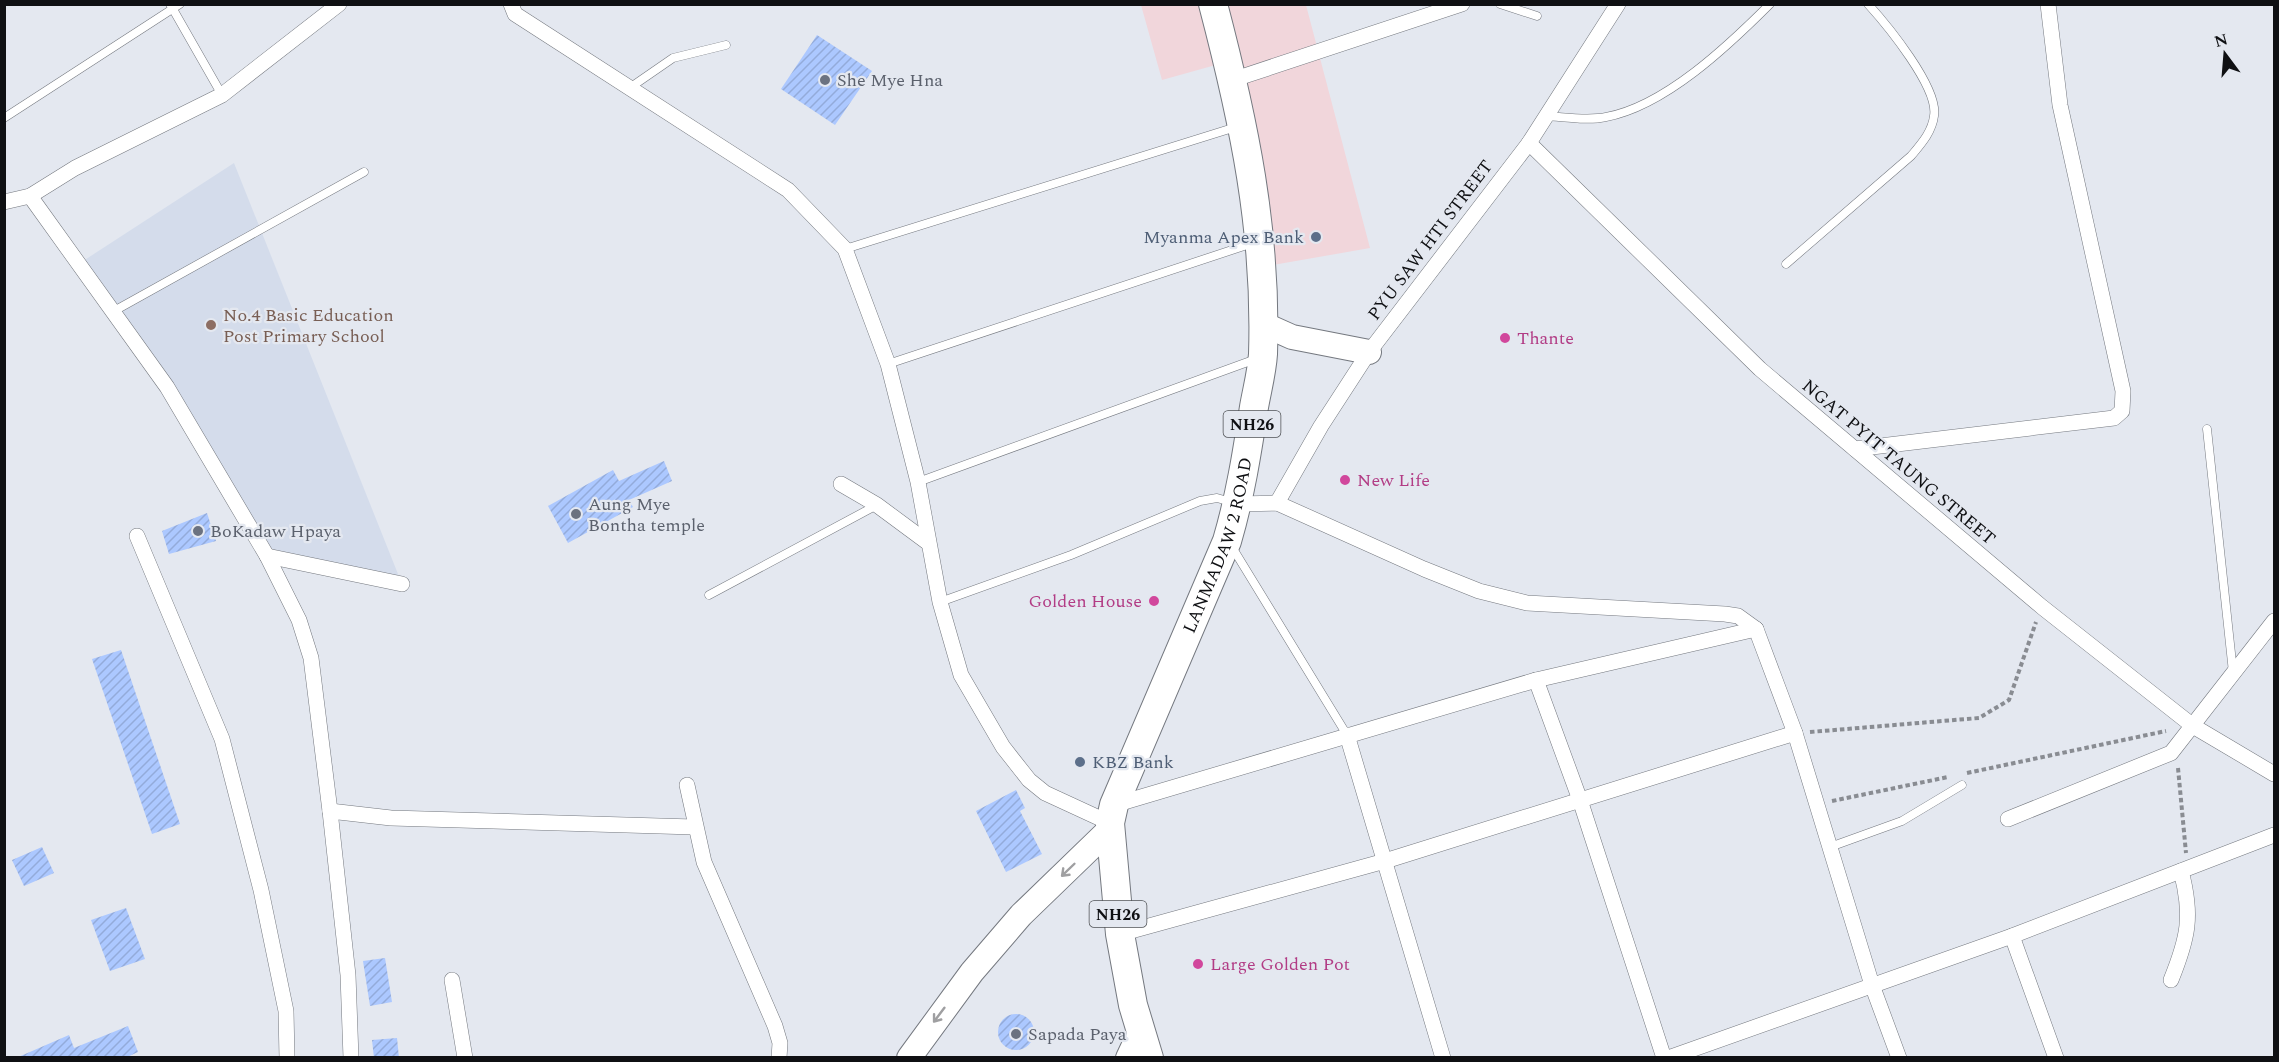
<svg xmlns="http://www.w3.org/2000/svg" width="2279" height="1062" viewBox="0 0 2279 1062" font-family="Spectral,serif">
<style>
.commercial{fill:#f1d6db}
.built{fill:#d4dceb}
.building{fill:url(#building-hatch)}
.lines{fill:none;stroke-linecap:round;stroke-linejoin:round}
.lane-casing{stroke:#74787f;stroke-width:9}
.street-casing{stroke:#74787f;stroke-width:16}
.primary-casing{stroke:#74787f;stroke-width:26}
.highway-casing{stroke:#74787f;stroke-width:30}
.path{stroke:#898c92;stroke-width:4;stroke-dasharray:4.5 3;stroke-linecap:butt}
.lane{stroke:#fff;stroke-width:8}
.street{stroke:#fff;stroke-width:15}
.primary{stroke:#fff;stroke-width:24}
.highway{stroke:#fff;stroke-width:28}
.oneway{stroke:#9f9fa1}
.worship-dot{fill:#6b7280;stroke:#e4e8f0;stroke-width:2}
.service-dot{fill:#5c6f8a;stroke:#e4e8f0;stroke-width:2}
.education-dot{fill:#8d6e63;stroke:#e4e8f0;stroke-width:2}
.hotel-dot{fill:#d1479c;stroke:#e4e8f0;stroke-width:2}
.labels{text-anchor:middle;stroke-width:4.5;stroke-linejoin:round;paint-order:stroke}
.shield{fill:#e4e8f0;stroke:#4f5155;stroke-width:1.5}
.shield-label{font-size:16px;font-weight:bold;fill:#0f1013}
.worship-label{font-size:18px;fill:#5b616d;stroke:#e4e8f0;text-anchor:start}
.service-label{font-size:18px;fill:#4e5e75;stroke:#e4e8f0;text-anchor:end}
.street-label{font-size:18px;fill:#0f1013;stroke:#e4e8f0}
.education-label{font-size:18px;fill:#785e54;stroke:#e4e8f0;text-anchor:start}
.hotel-label{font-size:18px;fill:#b23c85;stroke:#e4e8f0;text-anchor:start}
</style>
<defs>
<pattern id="building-hatch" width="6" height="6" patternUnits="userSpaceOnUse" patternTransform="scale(1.5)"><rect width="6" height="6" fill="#acc8ff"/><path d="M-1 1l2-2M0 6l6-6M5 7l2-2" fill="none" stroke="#93abda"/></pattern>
</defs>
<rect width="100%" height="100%" fill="#e4e8f0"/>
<polygon class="commercial" points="1141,5 1306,5 1370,248 1262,267 1230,61 1162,80"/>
<polygon class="built" points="234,163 402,584 267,556 80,263"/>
<g class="building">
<polygon points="817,35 872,71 835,125 781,89"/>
<polygon points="664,461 672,481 629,500 633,507 568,543 548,506 613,470 619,481"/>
<polygon points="207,513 216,541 169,554 162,531"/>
<polygon points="121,650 180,824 152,834 92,659"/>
<polygon points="1016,790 1025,808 1020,811 1042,854 1006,872 976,811"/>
<polygon points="42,847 54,873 24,886 12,860"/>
<polygon points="126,908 145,959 110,971 91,920"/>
<polygon points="385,958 392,1002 370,1006 363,961"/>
<circle cx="1016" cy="1032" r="18"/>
<polygon points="128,1026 138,1052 125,1058 16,1058 69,1035 74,1048"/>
<polygon points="397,1038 399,1058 374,1058 372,1040"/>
</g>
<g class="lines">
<g class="lane-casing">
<g id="lane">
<polyline points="170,4 222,95"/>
<polyline points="1500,4 1537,16"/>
<polyline points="631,87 673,58 726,45"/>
<path d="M1546 116C1565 117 1588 121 1606 117 1665 106 1728 46 1770 4"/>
<polyline points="4,118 180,4"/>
<polyline points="845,249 1236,127"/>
<path d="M1786 264 1911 156C1921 144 1932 132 1934 116 1939 88 1887 25 1868 4"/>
<polyline points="114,311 364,172"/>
<polyline points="888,364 1253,243"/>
<polyline points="2207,429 2233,672"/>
<polyline points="918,482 1256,359"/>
<polyline points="1232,547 1347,735"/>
<polyline points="709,595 877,505"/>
<polyline points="940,602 1071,555 1200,501 1217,498 1231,502"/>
<polyline points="1830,847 1902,821 1962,785"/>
</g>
</g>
<g class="street-casing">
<g id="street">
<polyline points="511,4 515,14 788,190 845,249 888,364 918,482 940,602 961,675 1003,747 1029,780 1045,793 1110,823"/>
<polyline points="1232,80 1462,4"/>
<polyline points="1529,143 1760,369 2042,607 2193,726 2274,774"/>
<polyline points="30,196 167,387 267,556 299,620 311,658 330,811 348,975 351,1058"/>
<polyline points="4,202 30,196 75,168 222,95 339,4"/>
<polyline points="1855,449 2114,418 2122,411 2123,391 2060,105 2048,4"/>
<polyline points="841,484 877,505 927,542"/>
<polyline points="1277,503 1321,426 1369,352 1529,143 1618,4"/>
<polyline points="1238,504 1277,503 1424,569 1479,591 1527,603 1725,614 1738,616 1756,629"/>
<polyline points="137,536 222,739 261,890 286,1011 287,1058"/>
<polyline points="267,556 402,584"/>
<polyline points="1536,680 1580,800 1664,1058"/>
<polyline points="1347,735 1443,1058"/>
<polyline points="687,785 704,862 775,1026 780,1043 779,1058"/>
<polyline points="1114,805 1536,680 1756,629 1795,733 1872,985 1899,1058"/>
<polyline points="330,811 391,818 694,827"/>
<polyline points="2008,819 2171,753 2274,621"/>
<polyline points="1120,934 1385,861 1795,733"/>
<polyline points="2012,936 2056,1058"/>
<polyline points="452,980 465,1058"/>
<path d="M2171 980C2188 938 2193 916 2181 871"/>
<polyline points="1668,1058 2012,936 2274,835"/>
</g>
</g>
<g class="primary-casing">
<g id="primary">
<polyline points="1263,324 1292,337 1369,352"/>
<polyline points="909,1058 972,972 1021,915 1110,829"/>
<polyline points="1128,1058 1135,1043"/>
</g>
</g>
<g class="highway-casing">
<g id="highway">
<path id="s1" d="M1149 1058 1133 1005 1120 934 1110 823 1114 805 1227 541C1240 497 1247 453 1254 407 1257 390 1262 371 1263 354 1267 231 1244 122 1213 4"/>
</g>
</g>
<g class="path">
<polyline points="1810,732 1979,718 2009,700 2036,622"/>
<polyline points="2178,768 2186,853"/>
<polyline points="1967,773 2166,731"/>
<polyline points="1832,801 1948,777"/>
</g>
<use href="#lane" class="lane"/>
<use href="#street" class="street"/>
<use href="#primary" class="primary"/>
<use href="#highway" class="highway"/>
</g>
<defs><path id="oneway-shaft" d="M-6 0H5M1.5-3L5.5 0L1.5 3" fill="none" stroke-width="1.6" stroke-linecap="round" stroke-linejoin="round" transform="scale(1.5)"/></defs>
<g class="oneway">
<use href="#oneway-shaft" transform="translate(1068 870) rotate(136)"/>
<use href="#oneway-shaft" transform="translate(939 1015) rotate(127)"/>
</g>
<g class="worship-dot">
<circle cx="825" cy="80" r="6"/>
<circle cx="576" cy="514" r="6"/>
<circle cx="198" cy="531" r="6"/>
<circle cx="1016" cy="1034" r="6"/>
</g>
<g class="service-dot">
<circle cx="1316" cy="237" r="6"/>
<circle cx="1080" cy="762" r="6"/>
</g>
<circle class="education-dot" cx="211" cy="325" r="6"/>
<g class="hotel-dot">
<circle cx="1505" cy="338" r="6"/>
<circle cx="1345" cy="480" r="6"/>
<circle cx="1154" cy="601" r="6"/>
<circle cx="1198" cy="964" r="6"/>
</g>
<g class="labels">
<g class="shield">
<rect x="1223.5" y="411" width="57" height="26" rx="4.5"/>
<rect x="1089.5" y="901" width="57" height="26" rx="4.5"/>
</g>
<g class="shield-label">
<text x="1252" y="430">NH26</text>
<text x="1118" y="920">NH26</text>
</g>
<g class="worship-label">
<text x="837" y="86">She Mye Hna</text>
<text x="588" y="510">Aung Mye<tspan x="588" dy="21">Bontha temple</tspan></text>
<text x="210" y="537">BoKadaw Hpaya</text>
<text x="1028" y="1040">Sapada Paya</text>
</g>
<g class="service-label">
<text x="1304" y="243">Myanma Apex Bank</text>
<text x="1092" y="768" text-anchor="start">KBZ Bank</text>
</g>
<g class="street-label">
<text transform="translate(1430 240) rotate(-53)" y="6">PYU SAW HTI STREET</text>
<text transform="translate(1899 462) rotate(40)" y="6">NGAT PYIT TAUNG STREET</text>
<text dy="6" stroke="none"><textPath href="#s1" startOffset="538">LANMADAW 2 ROAD</textPath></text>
</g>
<g class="education-label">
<text x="223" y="321">No.4 Basic Education<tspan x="223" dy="21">Post Primary School</tspan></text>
</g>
<g class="hotel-label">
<text x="1517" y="344">Thante</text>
<text x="1357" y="486">New Life</text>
<text x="1142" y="607" text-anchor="end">Golden House</text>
<text x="1210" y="970">Large Golden Pot</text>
</g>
</g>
<rect width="2279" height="1062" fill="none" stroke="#0f1013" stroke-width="12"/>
<g transform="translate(2225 54) rotate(344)" stroke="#e4e8f0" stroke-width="4.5" paint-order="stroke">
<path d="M0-4.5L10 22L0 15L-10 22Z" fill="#0f1013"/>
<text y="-9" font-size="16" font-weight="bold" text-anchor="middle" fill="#0f1013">N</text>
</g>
</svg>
